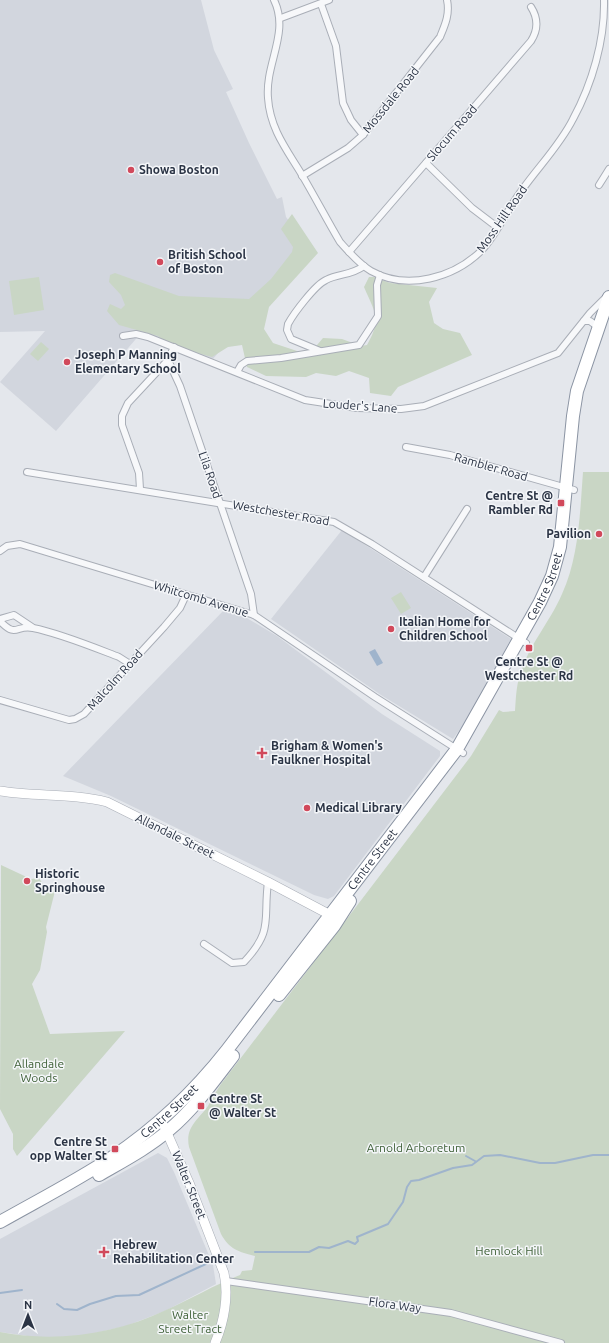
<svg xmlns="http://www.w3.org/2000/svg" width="609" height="1343" viewBox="0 0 609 1343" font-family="Ubuntu,sans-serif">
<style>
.built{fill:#d2d6de}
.green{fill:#c9d6c5}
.water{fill:#9fb4cc}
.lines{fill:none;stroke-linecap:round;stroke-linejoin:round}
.stream{stroke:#9fb4cc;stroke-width:2}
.street-casing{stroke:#a9aeb7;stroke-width:8}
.secondary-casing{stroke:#a9aeb7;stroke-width:10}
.highway-casing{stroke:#8b94a3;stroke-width:14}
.street{stroke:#f7f8fa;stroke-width:6}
.secondary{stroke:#fff;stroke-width:9}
.highway{stroke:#fff;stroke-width:12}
.poi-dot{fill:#d1495b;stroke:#f4f6f9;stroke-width:1.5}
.labels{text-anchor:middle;stroke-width:3;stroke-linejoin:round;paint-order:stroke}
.street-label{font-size:12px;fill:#2b3445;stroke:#f4f6f9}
.poi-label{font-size:12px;font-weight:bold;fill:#2b3445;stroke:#f4f6f9;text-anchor:start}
.park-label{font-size:12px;fill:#3f6138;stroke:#f4f6f9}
</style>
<rect width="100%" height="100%" fill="#e4e7ec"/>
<g class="built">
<polygon points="0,0 201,0 214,50 233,89 226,92 249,143 277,199 282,197 286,217 308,246 213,359 142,332 56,431 0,382 45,331 0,332"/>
<polygon points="342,530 511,639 468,718 453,739 381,695 271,619"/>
<polygon points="224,610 245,617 277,636 382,714 440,751 440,756 334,896 328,899 314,895 111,796 63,776"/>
<polygon points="158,1153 167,1158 174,1172 213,1265 216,1284 165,1311 126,1326 87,1335 59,1338 34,1337 0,1332 0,1239"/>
</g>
<g class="green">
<path d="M292 214 318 253 269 307 264 329 273 343 300 352 312 351 323 338 342 339 361 346 367 345C382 319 375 313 364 287L369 277H374L390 283 437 288 429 302 434 323 443 329 460 333 472 355 398 387 391 396 370 393 369 378 349 371 336 376 316 373 306 377 266 376 247 367 242 345 228 347 212 357 172 346 158 336 119 325 107 311 110 304 121 309 125 305 121 295 109 282 110 275 115 273 179 296 249 299 271 279 292 252 293 247 281 229Z"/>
<polygon points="39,277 44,310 14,315 9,281"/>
<polygon points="41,342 49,349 38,361 30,354"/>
<path d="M583 472H609V1343H0V1332C55 1343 116 1334 166 1310 191 1299 214 1285 240 1275L242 1271 252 1270 255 1256C239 1252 229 1249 221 1234L189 1147C185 1127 198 1120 208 1106 212 1099 216 1091 221 1084L471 756 499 710 503 712 515 711C516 698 516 687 520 675 528 646 550 622 562 594 579 557 580 512 583 472Z"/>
<polygon points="401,592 411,608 401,614 391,598"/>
<polygon points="1,865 31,879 39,878 44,886 55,891 46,927 47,932 40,970 32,984 50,1034 125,1031 17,1156 13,1149 13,1134 0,1109"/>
</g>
<polygon class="water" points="375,649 383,663 377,666 369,652"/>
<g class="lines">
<g class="stream">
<polyline points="466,1156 475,1161"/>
<polyline points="255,1252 309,1252 319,1247 329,1248 348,1241 355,1244 358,1241 357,1237 388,1224 403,1202 407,1187 411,1181 419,1180 453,1168 472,1165 484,1156 500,1155 540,1163 555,1163 593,1155 609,1155"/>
<polyline points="0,1293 22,1290"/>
<polyline points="57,1304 64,1309 77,1310 90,1304 116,1296 139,1295 208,1263"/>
</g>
<g class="street-casing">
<g id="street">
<path d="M274 0C290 33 265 63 268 98 270 129 287 150 302 175 315 197 327 220 340 242 349 252 359 264 371 271 407 291 454 278 482 250 497 234 508 208 522 190 539 166 560 145 573 119 592 84 605 40 604 0"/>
<polyline points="321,4 336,46 343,103 351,120 363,135"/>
<polyline points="281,18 329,0"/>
<polyline points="426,163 472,208 497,227"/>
<path d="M302 176 348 148 363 135 440 37C445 25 450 14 447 0"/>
<polyline points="599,185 609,169"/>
<path d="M349 252 531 41C538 30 538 18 531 7"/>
<polyline points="584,321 590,321 598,327"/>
<polyline points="123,336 136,334 148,337 305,400 357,408 401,409 424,406 558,353 590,313 607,296"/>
<path d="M320 351 291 339 287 330 288 324C294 313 315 285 326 280 340 273 350 276 364 266"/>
<polyline points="168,360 180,386 251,594 254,615"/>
<polyline points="237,372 241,365 247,361 281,358 359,345 378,316 377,285 380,275"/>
<polyline points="406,447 450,455 574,490"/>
<polyline points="27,472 334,522 372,544 526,643"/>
<polyline points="140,489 139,473 122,425 122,416 128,403 168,360 174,347"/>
<polyline points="0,551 7,546 20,544 254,615 375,697 463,753"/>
<polyline points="424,577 467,509"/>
<polyline points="0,619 14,615 32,627"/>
<path d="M0 621C17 639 16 624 33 628 59 633 93 647 119 657L130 664"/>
<polyline points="0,700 69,720 75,719 84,714 164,627 180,608 186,595"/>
<path d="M204 944 232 963 244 962C274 930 263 920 268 882"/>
<polyline points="226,1281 451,1313 561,1343"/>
</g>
</g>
<g class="secondary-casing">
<g id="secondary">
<path d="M0 791C35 797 73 793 107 802L268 882 336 918"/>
<path d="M164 1126 190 1185 224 1273C229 1296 224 1322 215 1343"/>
</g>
</g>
<g class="highway-casing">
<g id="highway">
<polyline points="279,995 334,926 350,901"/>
<path d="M99 1175C123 1161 148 1148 169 1130 194 1109 213 1082 233 1056"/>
<path id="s1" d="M0 1222C37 1201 76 1181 111 1158 156 1128 194 1092 227 1050L457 749 540 602 552 576 560 547 573 416 577 391 609 297"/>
</g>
</g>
<use href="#street" class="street"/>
<use href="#secondary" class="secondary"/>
<use href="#highway" class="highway"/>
</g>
<g class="poi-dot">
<circle cx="131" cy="170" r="4"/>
<circle cx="160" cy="262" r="4"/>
<circle cx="67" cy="362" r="4"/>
<rect x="557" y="499" width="8" height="8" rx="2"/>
<circle cx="599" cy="534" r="4"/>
<circle cx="391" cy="629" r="4"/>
<rect x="525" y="644" width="8" height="8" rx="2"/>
<path d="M260 747h4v4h4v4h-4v4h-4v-4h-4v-4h4z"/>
<circle cx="307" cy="808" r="4"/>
<circle cx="27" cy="881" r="4"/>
<rect x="197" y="1102" width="8" height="8" rx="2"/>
<rect x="111" y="1145" width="8" height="8" rx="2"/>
<path d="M102 1246h4v4h4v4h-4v4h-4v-4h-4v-4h4z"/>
</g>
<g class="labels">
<g class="street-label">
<text transform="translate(391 100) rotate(-51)" y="4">Mossdale Road</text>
<text transform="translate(452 133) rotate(-49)" y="4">Slocum Road</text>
<text transform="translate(502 219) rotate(-55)" y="4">Moss Hill Road</text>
<text transform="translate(360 406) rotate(4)" y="4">Louder's Lane</text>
<text transform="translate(491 467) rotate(16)" y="4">Rambler Road</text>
<text transform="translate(210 475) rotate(71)" y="4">Lila Road</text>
<text transform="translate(281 513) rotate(10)" y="4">Westchester Road</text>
<text dy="4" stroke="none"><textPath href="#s1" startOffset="851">Centre Street</textPath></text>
<text transform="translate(201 599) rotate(17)" y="4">Whitcomb Avenue</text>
<text transform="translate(115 680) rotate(-48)" y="4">Malcolm Road</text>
<text transform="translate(175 836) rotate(26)" y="4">Allandale Street</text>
<text dy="4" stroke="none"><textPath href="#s1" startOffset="527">Centre Street</textPath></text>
<text dy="4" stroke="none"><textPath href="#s1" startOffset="203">Centre Street</textPath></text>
<text transform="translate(189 1185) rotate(68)" y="4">Walter Street</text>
<text transform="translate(395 1305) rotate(8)" y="4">Flora Way</text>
</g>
<g class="poi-label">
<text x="139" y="174">Showa Boston</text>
<text x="168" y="259">British School<tspan x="168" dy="14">of Boston</tspan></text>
<text x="75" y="359">Joseph P Manning<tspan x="75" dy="14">Elementary School</tspan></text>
<text x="553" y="500" text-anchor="end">Centre St @<tspan x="553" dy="14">Rambler Rd</tspan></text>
<text x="591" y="538" text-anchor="end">Pavilion</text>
<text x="399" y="626">Italian Home for<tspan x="399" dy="14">Children School</tspan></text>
<text x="529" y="666" text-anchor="middle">Centre St @<tspan x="529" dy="14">Westchester Rd</tspan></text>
<text x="271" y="750">Brigham &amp; Women's<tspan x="271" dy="14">Faulkner Hospital</tspan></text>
<text x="315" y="812">Medical Library</text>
<text x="35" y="878">Historic<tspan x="35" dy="14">Springhouse</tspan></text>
<text x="209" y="1103">Centre St<tspan x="209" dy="14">@ Walter St</tspan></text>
<text x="107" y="1146" text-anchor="end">Centre St<tspan x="107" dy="14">opp Walter St</tspan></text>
<text x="113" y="1249">Hebrew<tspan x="113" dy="14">Rehabilitation Center</tspan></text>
</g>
<g class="park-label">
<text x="39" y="1068">Allandale<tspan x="39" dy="14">Woods</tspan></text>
<text x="416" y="1152">Arnold Arboretum</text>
<text x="509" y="1255">Hemlock Hill</text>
<text x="190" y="1319">Walter<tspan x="190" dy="14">Street Tract</tspan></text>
</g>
</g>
<g transform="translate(28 1315)" stroke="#f4f6f9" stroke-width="3" paint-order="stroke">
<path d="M0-3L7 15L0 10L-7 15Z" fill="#2b3445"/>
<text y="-6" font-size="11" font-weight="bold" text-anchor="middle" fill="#2b3445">N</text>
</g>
</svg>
